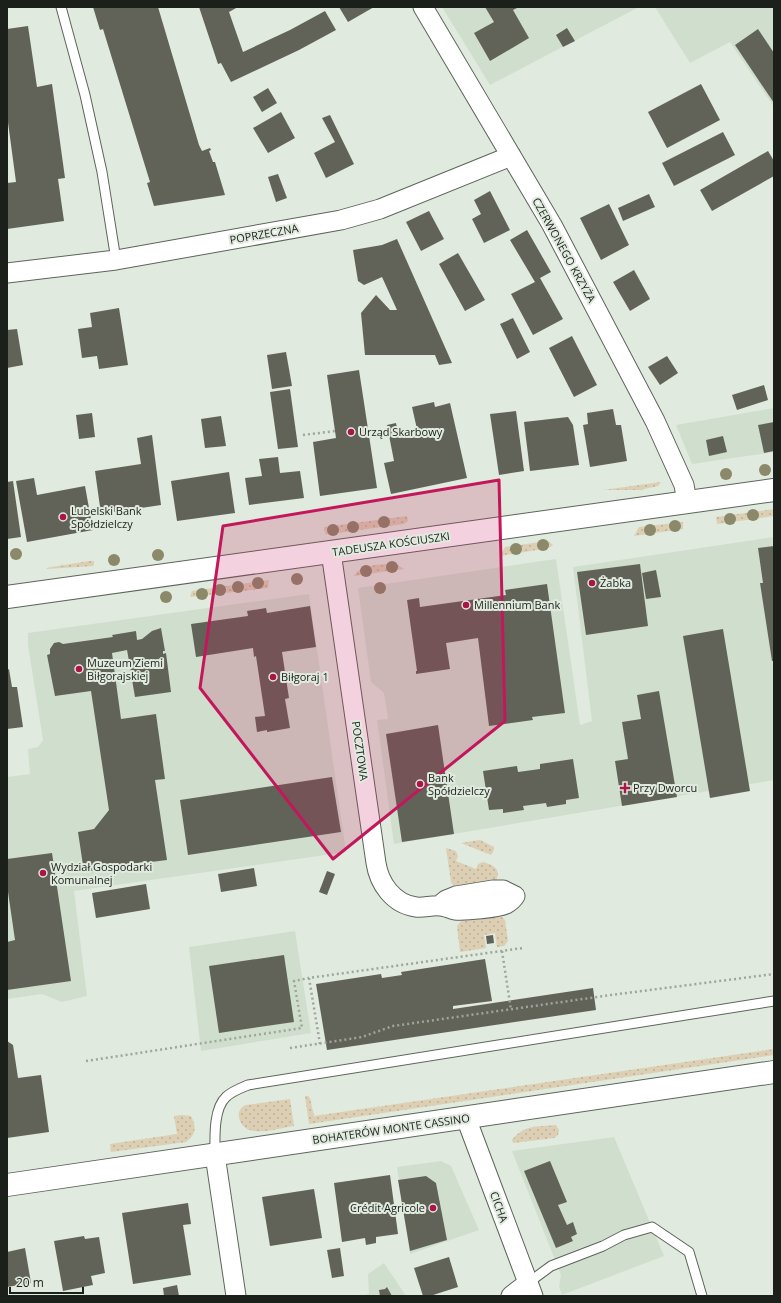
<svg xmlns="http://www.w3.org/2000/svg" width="781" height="1303" viewBox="0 0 781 1303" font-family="'Open Sans',sans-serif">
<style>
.built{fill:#d0dfcd}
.grass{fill:url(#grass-dots)}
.building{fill:#626358}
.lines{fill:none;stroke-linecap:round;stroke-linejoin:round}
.lane-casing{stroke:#5d655b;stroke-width:11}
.street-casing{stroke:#5d655b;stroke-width:21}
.secondary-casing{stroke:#5d655b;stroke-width:24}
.path{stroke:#9ea59c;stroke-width:2.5;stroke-dasharray:2 3;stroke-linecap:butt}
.lane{stroke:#fff;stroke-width:9}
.street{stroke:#fff;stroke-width:19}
.secondary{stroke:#fff;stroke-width:22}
.tree{fill:#8c886a}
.marked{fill:#c2185b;fill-opacity:0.2;stroke:#c2185b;stroke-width:3;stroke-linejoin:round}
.poi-dot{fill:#aa1548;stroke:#e0eade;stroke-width:1.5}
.labels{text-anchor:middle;stroke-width:4;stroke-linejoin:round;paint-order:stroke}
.street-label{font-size:11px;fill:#1c201b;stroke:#e0eade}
.poi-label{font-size:11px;fill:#1c201b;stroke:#e0eade;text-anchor:start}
</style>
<defs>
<pattern id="grass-dots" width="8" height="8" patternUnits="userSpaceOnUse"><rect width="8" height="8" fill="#dccfb3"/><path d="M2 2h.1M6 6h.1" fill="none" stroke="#bcb199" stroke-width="1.8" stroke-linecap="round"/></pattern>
</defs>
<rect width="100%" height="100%" fill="#e0eade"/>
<g class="built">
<polygon points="442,7 639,7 490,85"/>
<polygon points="655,7 774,7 774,107 730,42 690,63"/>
<polygon points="774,408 774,452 692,464 676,425"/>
<polygon points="774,537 774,780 394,844 377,720 388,719 384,693 371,682 358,588 556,559 580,725 592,721 573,567"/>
<polygon points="309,594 346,852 74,891 87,996 62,1002 42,994 7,999 7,777 30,774 28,749 38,747 43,740 28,645 28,633"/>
<polygon points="295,931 311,1033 201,1051 189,947"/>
<polygon points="614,1137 664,1256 562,1295 559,1287 561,1275 512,1151"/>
<polygon points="441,1161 451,1166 479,1230 410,1254 397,1167"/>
<polygon points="384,1263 406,1296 359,1296 369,1294 368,1274"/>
</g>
<g class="grass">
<polygon points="661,482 658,486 640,490 603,490"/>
<polygon points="774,509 774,516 717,524 716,517"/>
<polygon points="407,516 408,521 404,524 331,534 326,534 324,530 324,527"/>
<polygon points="683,522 683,529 634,536 639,527"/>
<polygon points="548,541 553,545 549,548 500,556 505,547"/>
<polygon points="89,561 94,561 94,564 93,566 47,569 46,568"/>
<path d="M393 563 396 564 404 569 354 576C360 564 381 565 393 563Z"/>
<polygon points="269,580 268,588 190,597 192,591"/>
<polygon points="480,840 494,847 494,850 491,855 461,843"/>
<path d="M446 848 456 851 458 856 456 861 476 869 478 864 483 862C493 865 502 869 496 881L454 887 451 882Z"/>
<polygon points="499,914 505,920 508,941 504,946 497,947 495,933 484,935 486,948 460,952 457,926 462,920"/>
<polygon points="774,1049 774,1055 309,1124 305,1096 308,1096 310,1098 314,1116"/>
<path d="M290 1099 294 1126C278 1128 243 1141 239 1117 238 1111 241 1107 246 1105Z"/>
<path d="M181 1115 191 1116C197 1127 196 1135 186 1142L111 1152 110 1144 177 1134 174 1116Z"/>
<path d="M556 1125 559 1130 558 1135 554 1138 513 1143 512 1140C525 1124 537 1127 556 1125Z"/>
</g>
<g class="building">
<polygon points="93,7 158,7 199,145 202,151 210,148 211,150 209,151 213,162 215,162 225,195 154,206 147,183 150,182 103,29 100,30"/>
<polygon points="199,7 238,7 229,12 243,52 290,30 325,11 336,30 299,50 231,82 221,63 218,64"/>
<polygon points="339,7 374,7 348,22"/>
<polygon points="485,7 519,7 513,10 529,38 490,61 474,33 494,22"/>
<polygon points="28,26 37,87 52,84 65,178 58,179 64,221 7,229 7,183 16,182 7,115 7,29"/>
<polygon points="567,28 575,41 563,47 556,35"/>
<polygon points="758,29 774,53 774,103 735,45"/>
<polygon points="701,84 720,120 667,148 648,112"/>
<polygon points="268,88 277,103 262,112 253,97"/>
<polygon points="281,112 295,138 268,153 253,128"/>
<polygon points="330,115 354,164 326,178 314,153 335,142 322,118"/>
<polygon points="723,132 735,155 674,186 662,163"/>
<polygon points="768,151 774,161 774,176 712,211 700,190"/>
<polygon points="278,174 287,198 276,202 268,177"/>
<polygon points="490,191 510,230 484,243 472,219 481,214 474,200"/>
<polygon points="649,194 655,207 623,221 618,208"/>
<polygon points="609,204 629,245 601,260 580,218"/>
<polygon points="429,211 444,239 421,251 406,222"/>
<polygon points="527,230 551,272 540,278 563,319 533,335 511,294 535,282 510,240"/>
<polygon points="397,239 452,363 439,365 435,355 365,355 361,313 376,295 390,310 397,310 382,277 364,285 358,281 353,250 382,245"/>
<polygon points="458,253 485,300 465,311 439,264"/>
<polygon points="634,270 650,299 630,311 613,282"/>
<polygon points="119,308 128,365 99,369 97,356 82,358 78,329 92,327 90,313"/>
<polygon points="513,318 530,352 517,359 500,324"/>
<polygon points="17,329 23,365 7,368 7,330"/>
<polygon points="572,336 597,385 574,397 549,348"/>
<polygon points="286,352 292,386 272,389 267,355"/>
<polygon points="667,356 678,373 660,385 648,367"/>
<polygon points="359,370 377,488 320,496 313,442 336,438 327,375"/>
<polygon points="764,385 768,400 737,410 732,395"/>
<polygon points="290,389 298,447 278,449 270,392"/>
<polygon points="434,402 435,407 450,403 467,478 391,494 384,463 394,461 387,425 396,423 398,433 417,429 412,407"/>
<polygon points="613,409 616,425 621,425 627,461 590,467 583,425 588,424 587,413"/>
<polygon points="516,411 524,471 499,475 490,414"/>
<polygon points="92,413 95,437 79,439 76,415"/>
<polygon points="221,416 226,446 205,448 201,419"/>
<polygon points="568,417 573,425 579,465 530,471 524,422"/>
<polygon points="774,422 774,451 764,453 758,425"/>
<polygon points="152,435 161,505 101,514 95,471 141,464 137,438"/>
<polygon points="723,436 727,452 709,456 706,440"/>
<polygon points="278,457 280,473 300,471 304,498 249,505 245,478 262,476 259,459"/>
<polygon points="229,472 235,513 177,521 171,481"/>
<polygon points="34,478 37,495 85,486 93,530 27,542 16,481"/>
<polygon points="13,481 21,537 7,539 7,482"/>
<polygon points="774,546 774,661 772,661 760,583 763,583 758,548"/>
<polygon points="640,564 648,626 586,635 577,572"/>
<polygon points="656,570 661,597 646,599 642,573"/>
<polygon points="547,584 565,713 532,717 533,720 489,726 478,638 446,643 450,669 416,674 416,671 417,671 407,600 419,598 420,607 506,595 505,590"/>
<polygon points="310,606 316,647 282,652 289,698 285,699 290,728 267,732 267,730 257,732 255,717 265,716 256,656 254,657 253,648 196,657 191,624 248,616 247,611 266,608 267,613"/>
<polygon points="161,628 165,651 163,651 163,654 166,653 171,692 135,697 131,674 133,674 133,671 131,672 127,650 112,653 121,719 156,714 165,779 155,780 167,860 143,863 143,862 84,872 78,832 94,829 109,810 91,691 55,696 47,655 50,654 50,649 54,643 59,642 63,644 113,637 112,635 136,631 137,640 142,639 152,631"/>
<polygon points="723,629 750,791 710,798 683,636"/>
<polygon points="9,669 12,687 17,687 23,727 7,729 7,670"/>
<polygon points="659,691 677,797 622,806 615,761 628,759 622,722 641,719 637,695"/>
<polygon points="438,725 454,834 402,842 386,734"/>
<polygon points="573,759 579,798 566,800 566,804 547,807 546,803 523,806 524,810 503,813 503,809 489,810 483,771 517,766 518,772 540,769 540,764"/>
<polygon points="332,777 341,832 188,855 180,800"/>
<polygon points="52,853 71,981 7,990 7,942 15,940 7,885 7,859"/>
<polygon points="254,868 257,886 221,892 218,874"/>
<polygon points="327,871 335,874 327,895 319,892"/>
<polygon points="146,884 150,909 96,918 92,893"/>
<polygon points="493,935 494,943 487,944 486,936"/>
<polygon points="284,955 294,1022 219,1033 209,966"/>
<polygon points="485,959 492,1001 453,1006 453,1009 593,988 596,1010 327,1050 316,984 381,974 382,978 402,975 401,972"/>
<polygon points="7,1041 13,1045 18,1078 41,1075 49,1132 7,1138"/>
<polygon points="550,1161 567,1202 558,1205 567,1225 573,1222 577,1234 571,1237 573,1241 556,1248 524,1171"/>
<polygon points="390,1175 398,1234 376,1237 376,1243 366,1245 365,1238 342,1242 334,1183"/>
<polygon points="426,1176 436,1183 447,1240 410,1251 398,1180"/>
<polygon points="314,1189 322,1238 270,1246 262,1197"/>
<polygon points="188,1203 191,1224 183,1225 191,1275 133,1284 122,1213"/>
<polygon points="84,1236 85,1239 99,1237 105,1273 91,1276 93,1285 63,1291 54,1241"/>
<polygon points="25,1248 31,1283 7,1287 7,1252"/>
<polygon points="340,1248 344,1276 332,1278 327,1250"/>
<polygon points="449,1257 458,1287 430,1296 423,1296 414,1268"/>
<polygon points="177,1285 179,1296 164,1296 163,1288"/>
<polygon points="387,1287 392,1296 380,1296 379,1290 385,1289"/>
</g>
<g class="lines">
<g class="lane-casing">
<g id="lane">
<polyline points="61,7 85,95 102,172 116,260"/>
<path d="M215 1155C215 1139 213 1109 226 1097 232 1091 241 1088 248 1085L774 1001"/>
<polyline points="528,1283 551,1266 603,1246 624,1235 652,1227 689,1252 702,1296"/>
</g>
</g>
<g class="street-casing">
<g id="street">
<polyline points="423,7 552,225 655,421 684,485 687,502"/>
<polyline points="7,273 116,260 341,220 380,209 511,156"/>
<path d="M331 552 376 863C379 883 393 904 416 907 424 908 432 905 440 906 445 906 450 909 455 910 464 911 498 908 506 904 510 902 513 899 515 896L503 890H493L456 896 446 900 440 905"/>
<polyline points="466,1118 533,1296"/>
<polyline points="215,1155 236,1296"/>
<polyline points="511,1296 528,1283"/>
</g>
</g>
<g class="secondary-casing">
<g id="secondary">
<polyline points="7,597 774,490"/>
<polyline points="7,1185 774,1072"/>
</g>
</g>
<g class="path">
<polyline points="303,435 335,431"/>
<polyline points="502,951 511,1010"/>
<polyline points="320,1044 309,978 523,948"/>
<polyline points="290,1048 362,1037 393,1026 611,995 774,974"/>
<polyline points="86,1061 302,1028 294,981 309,978"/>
</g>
<use href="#lane" class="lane"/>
<use href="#street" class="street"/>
<use href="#secondary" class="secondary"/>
</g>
<g class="tree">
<circle cx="765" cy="470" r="6"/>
<circle cx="726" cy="474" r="6"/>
<circle cx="753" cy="515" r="6"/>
<circle cx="730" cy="519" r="6"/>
<circle cx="384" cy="522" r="6"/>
<circle cx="675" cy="526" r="6"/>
<circle cx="353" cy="527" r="6"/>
<circle cx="333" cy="530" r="6"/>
<circle cx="650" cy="530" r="6"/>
<circle cx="543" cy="545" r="6"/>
<circle cx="516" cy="549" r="6"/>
<circle cx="16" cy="554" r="6"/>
<circle cx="158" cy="555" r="6"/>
<circle cx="114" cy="560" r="6"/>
<circle cx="392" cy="567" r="6"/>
<circle cx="366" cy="571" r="6"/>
<circle cx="297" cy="579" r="6"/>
<circle cx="258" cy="583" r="6"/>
<circle cx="238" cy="587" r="6"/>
<circle cx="380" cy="588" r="6"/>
<circle cx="220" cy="590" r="6"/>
<circle cx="202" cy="594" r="6"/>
<circle cx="166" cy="597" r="6"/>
</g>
<path class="marked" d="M499 480 505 721 333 859 200 688 223 526Z"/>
<g class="poi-dot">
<circle cx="351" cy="432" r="4"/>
<circle cx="63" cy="517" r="4"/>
<circle cx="592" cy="583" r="4"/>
<circle cx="466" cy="605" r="4"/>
<circle cx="79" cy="669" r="4"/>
<circle cx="273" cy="677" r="4"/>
<circle cx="420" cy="784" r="4"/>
<path d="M623 782h4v4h4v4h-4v4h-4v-4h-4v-4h4z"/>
<circle cx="43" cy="873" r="4"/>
<circle cx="433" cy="1208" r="4"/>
</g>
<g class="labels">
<g class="street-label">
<text transform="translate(264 234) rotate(-10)" y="4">POPRZECZNA</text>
<text transform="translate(564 250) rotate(61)" y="4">CZERWONEGO KRZYŻA</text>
<text transform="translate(391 544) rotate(-8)" y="4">TADEUSZA KOŚCIUSZKI</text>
<text transform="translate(360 751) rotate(82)" y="4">POCZTOWA</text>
<text transform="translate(391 1129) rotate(-8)" y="4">BOHATERÓW MONTE CASSINO</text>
<text transform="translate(499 1207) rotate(70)" y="4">CICHA</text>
</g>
<g class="poi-label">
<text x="359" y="436">Urząd Skarbowy</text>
<text x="71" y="515">Lubelski Bank<tspan x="71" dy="13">Spółdzielczy</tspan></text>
<text x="600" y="587">Żabka</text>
<text x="474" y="609">Millennium Bank</text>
<text x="87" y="667">Muzeum Ziemi<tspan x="87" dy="13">Biłgorajskiej</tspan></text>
<text x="281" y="681">Biłgoraj 1</text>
<text x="428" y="782">Bank<tspan x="428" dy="13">Spółdzielczy</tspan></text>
<text x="633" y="792">Przy Dworcu</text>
<text x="51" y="871">Wydział Gospodarki<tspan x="51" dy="13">Komunalnej</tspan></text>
<text x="425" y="1212" text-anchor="end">Crédit Agricole</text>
</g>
</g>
<rect width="781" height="1303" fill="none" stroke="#1c201b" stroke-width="16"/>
<path d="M10 1287v6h73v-6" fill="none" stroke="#1c201b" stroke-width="2"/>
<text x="16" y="1287" font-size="12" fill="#1c201b" stroke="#e0eade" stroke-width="3" paint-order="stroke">20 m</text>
</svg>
